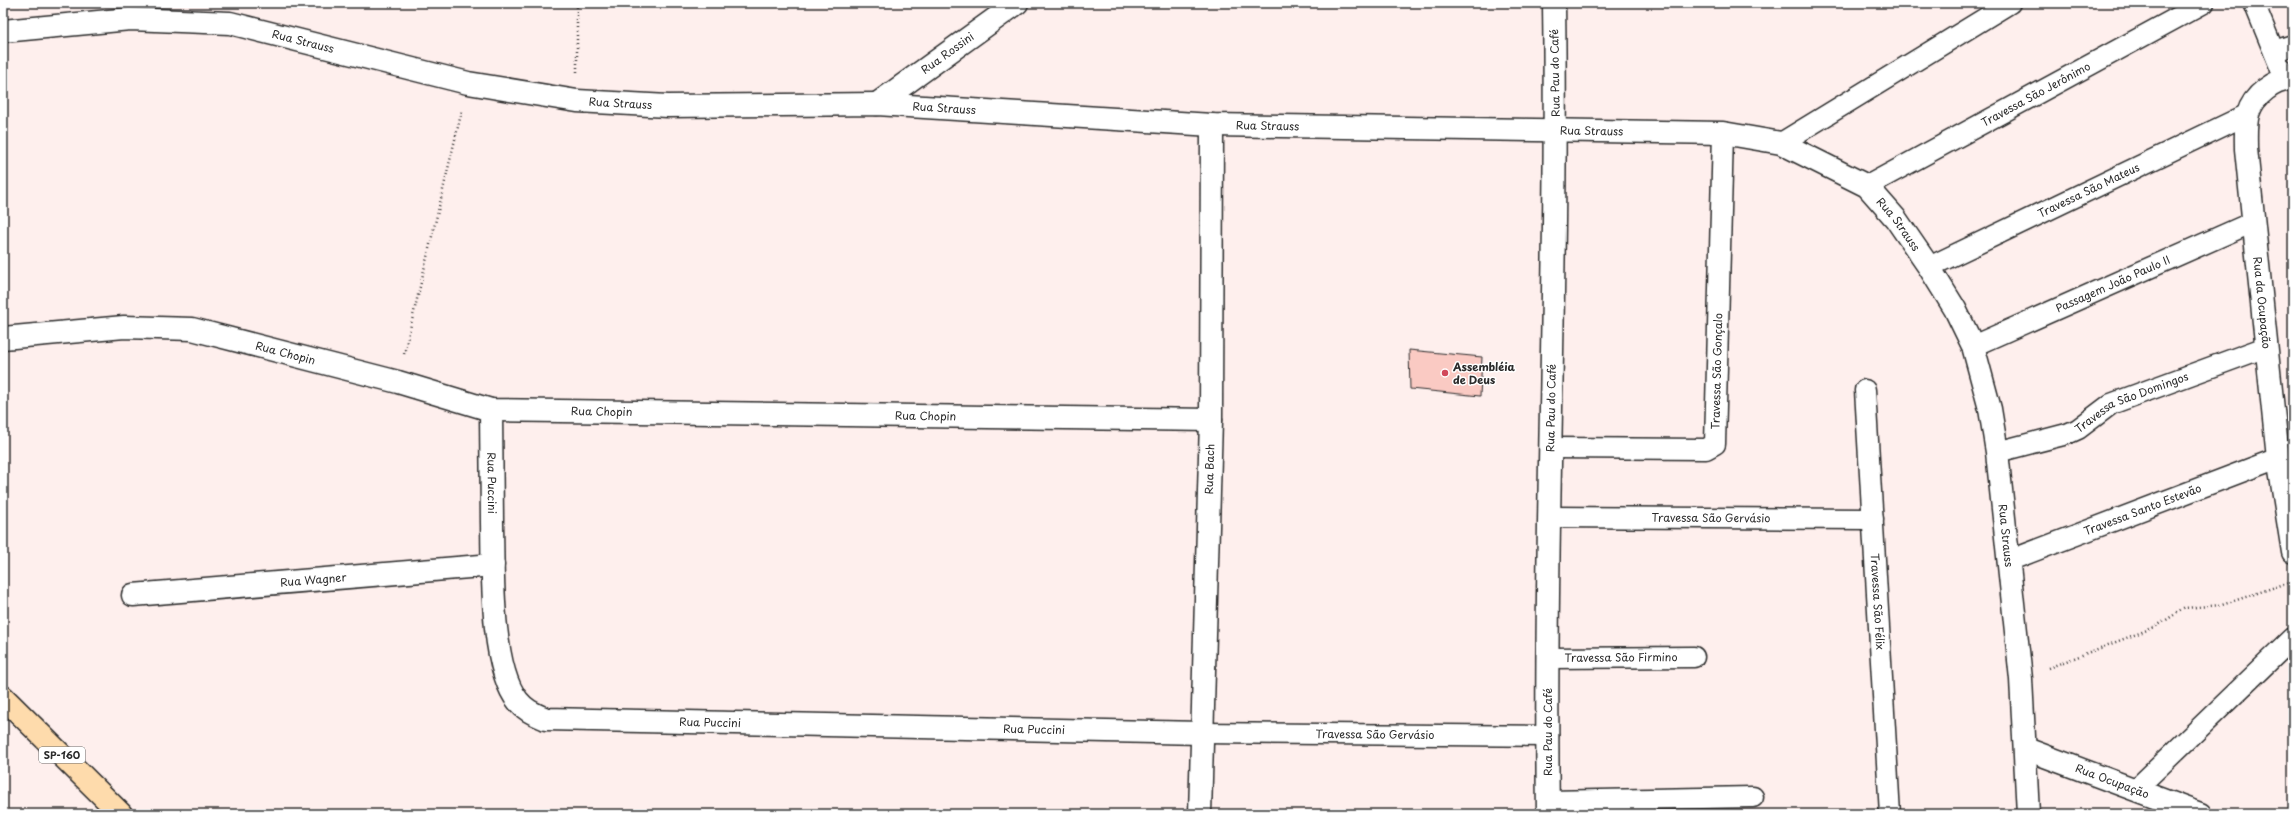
<svg xmlns="http://www.w3.org/2000/svg" width="2296" height="817" viewBox="0 0 2296 817" font-family="'Playpen Sans',sans-serif">
<style>
.building{fill:#facac3;stroke:#2b2b2b}
.lines{fill:none;stroke-linecap:round;stroke-linejoin:round}
.lane-casing{stroke:#2b2b2b;stroke-width:23}
.street-casing{stroke:#2b2b2b;stroke-width:25}
.highway-casing{stroke:#2b2b2b;stroke-width:25}
.path{stroke:#2b2b2b;stroke-width:2.5;stroke-dasharray:1 3;stroke-linecap:butt}
.lane{stroke:#fff;stroke-width:20}
.street{stroke:#fff;stroke-width:22}
.highway{stroke:#fedbac;stroke-width:22}
.poi-dot{fill:#d1495b;stroke:#fff;stroke-width:1.5}
.labels{text-anchor:middle;stroke-width:3;stroke-linejoin:round;paint-order:stroke}
.shield{fill:#fff;stroke:#6b6b6b;stroke-width:1}
.shield-label{font-size:10px;font-weight:bold;fill:#2b2b2b}
.street-label{font-size:11px;fill:#2b2b2b;stroke:#fff}
.poi-label{font-size:11px;font-weight:bold;fill:#2b2b2b;stroke:#fff;text-anchor:start}
</style>
<rect width="100%" height="100%" fill="#feefed"/>
<filter id="ink" filterUnits="userSpaceOnUse"><feTurbulence type="fractalNoise" baseFrequency=".025" numOctaves="2"/><feDisplacementMap in="SourceGraphic" scale="8" xChannelSelector="R" yChannelSelector="G"/><feConvolveMatrix kernelMatrix="1 2 1 2 8 2 1 2 1" color-interpolation-filters="sRGB"/></filter>
<g filter="url(#ink)">
<polygon class="building" points="1409,350 1482,357 1480,396 1410,389"/>
<g class="lines">
<g class="lane-casing">
<g id="lane">
<polyline points="2254,3 2285,79"/>
<polyline points="2274,51 2293,45"/>
<polyline points="1781,143 2010,3"/>
<path id="s1" d="M1867 186 2204 3"/>
<path id="s2" d="M1929 267 2248 114"/>
<path id="s3" d="M1973 346 2253 222"/>
<path id="s4" d="M1865 390 1890 814"/>
<path id="s5" d="M1551 448 1706 449 1715 444 1723 133"/>
<path id="s6" d="M1997 452 2067 434 2078 429 2111 404 2266 347"/>
<path id="s7" d="M1549 517 1873 519"/>
<path id="s8" d="M2008 561 2278 458"/>
<path id="s9" d="M1548 658 1694 657"/>
<path id="s10" d="M1202 733 1548 736"/>
<polyline points="2136,789 2293,638"/>
<polyline points="1548,801 1753,797"/>
</g>
</g>
<g class="street-casing">
<g id="street">
<path id="s11" d="M3 31 130 19 230 23 468 83 577 101 668 106 877 104 1212 125 1723 133 1781 143 1867 186 1896 219 1929 267 1955 309 1973 346 1990 409 1997 452 2021 679 2028 814"/>
<path id="s12" d="M2293 80C2275 78 2253 96 2248 114 2245 124 2246 138 2246 149L2278 458 2293 552"/>
<path id="s13" d="M877 104 1017 3"/>
<path id="s14" d="M3 338 124 327 192 329 398 382 491 410 1211 420"/>
<path id="s15" d="M491 410C491 448 492 485 492 523 493 567 490 667 518 701 526 711 535 714 546 719L1202 733"/>
<path id="s16" d="M133 595 493 565"/>
<path id="s17" d="M2026 749 2200 814"/>
<path id="s18" d="M1200 814 1211 420 1212 125"/>
<path id="s19" d="M1548 814C1544 544 1558 273 1554 3"/>
</g>
</g>
<g class="highway-casing">
<polyline id="highway" points="3,697 121,814"/>
</g>
<g class="path">
<polyline points="577,3 577,73"/>
<polyline points="404,354 462,110"/>
<polyline points="2048,668 2155,627 2185,608 2222,605 2293,581"/>
</g>
<use href="#lane" class="lane"/>
<use href="#street" class="street"/>
<use href="#highway" class="highway"/>
</g>
</g>
<circle class="poi-dot" cx="1445" cy="373" r="4"/>
<g class="labels">
<rect class="shield" x="39" y="747" width="46" height="16" rx="3"/>
<g class="shield-label">
<text x="62" y="759">SP-160</text>
</g>
<g class="street-label">
<text dy="4" stroke="none"><textPath href="#s11" startOffset="303">Rua Strauss</textPath></text>
<text dy="4" stroke="none"><textPath href="#s13" startOffset="87">Rua Rossini</textPath></text>
<text transform="translate(1555 73) rotate(-91)" y="4">Rua Pau do Café</text>
<text dy="4" stroke="none"><textPath href="#s1" startOffset="192">Travessa São Jerônimo</textPath></text>
<text dy="4" stroke="none"><textPath href="#s11" startOffset="627">Rua Strauss</textPath></text>
<text dy="4" stroke="none"><textPath href="#s11" startOffset="951">Rua Strauss</textPath></text>
<text dy="4" stroke="none"><textPath href="#s11" startOffset="1275">Rua Strauss</textPath></text>
<text dy="4" stroke="none"><textPath href="#s11" startOffset="1599">Rua Strauss</textPath></text>
<text dy="4" stroke="none"><textPath href="#s2" startOffset="177">Travessa São Mateus</textPath></text>
<text dy="4" stroke="none"><textPath href="#s11" startOffset="1935">Rua Strauss</textPath></text>
<text dy="4" stroke="none"><textPath href="#s3" startOffset="153">Passagem João Paulo II</textPath></text>
<text dy="4" stroke="none"><textPath href="#s12" startOffset="250">Rua da Ocupação</textPath></text>
<text dy="4" stroke="none"><textPath href="#s14" startOffset="286">Rua Chopin</textPath></text>
<text dy="4" stroke="none"><textPath href="#s5" startOffset="238">Travessa São Gonçalo</textPath></text>
<text dy="4" stroke="none"><textPath href="#s6" startOffset="145">Travessa São Domingos</textPath></text>
<text dy="4" stroke="none"><textPath href="#s19" startOffset="406">Rua Pau do Café</textPath></text>
<text dy="4" stroke="none"><textPath href="#s14" startOffset="610">Rua Chopin</textPath></text>
<text dy="4" stroke="none"><textPath href="#s14" startOffset="934">Rua Chopin</textPath></text>
<text dy="4" stroke="none"><textPath href="#s18" startOffset="345">Rua Bach</textPath></text>
<text dy="4" stroke="none"><textPath href="#s15" startOffset="73">Rua Puccini</textPath></text>
<text dy="4" stroke="none"><textPath href="#s8" startOffset="144">Travessa Santo Estevão</textPath></text>
<text dy="4" stroke="none"><textPath href="#s7" startOffset="162">Travessa São Gervásio</textPath></text>
<text dy="4" stroke="none"><textPath href="#s11" startOffset="2271">Rua Strauss</textPath></text>
<text dy="4" stroke="none"><textPath href="#s16" startOffset="181">Rua Wagner</textPath></text>
<text dy="4" stroke="none"><textPath href="#s4" startOffset="212">Travessa São Félix</textPath></text>
<text dy="4" stroke="none"><textPath href="#s9" startOffset="73">Travessa São Firmino</textPath></text>
<text dy="4" stroke="none"><textPath href="#s15" startOffset="493">Rua Puccini</textPath></text>
<text dy="4" stroke="none"><textPath href="#s15" startOffset="817">Rua Puccini</textPath></text>
<text transform="translate(1548 732) rotate(-90)" y="4">Rua Pau do Café</text>
<text dy="4" stroke="none"><textPath href="#s10" startOffset="173">Travessa São Gervásio</textPath></text>
<text dy="4" stroke="none"><textPath href="#s17" startOffset="92">Rua Ocupação</textPath></text>
</g>
<g class="poi-label">
<text x="1453" y="371">Assembléia<tspan x="1453" dy="13">de Deus</tspan></text>
</g>
</g>
<rect width="2296" height="817" fill="none" stroke="#fff" stroke-width="16"/>
<rect x="8" y="8" width="2280" height="801" fill="none" stroke="#2b2b2b" stroke-width="1.5" filter="url(#ink)"/>
</svg>
